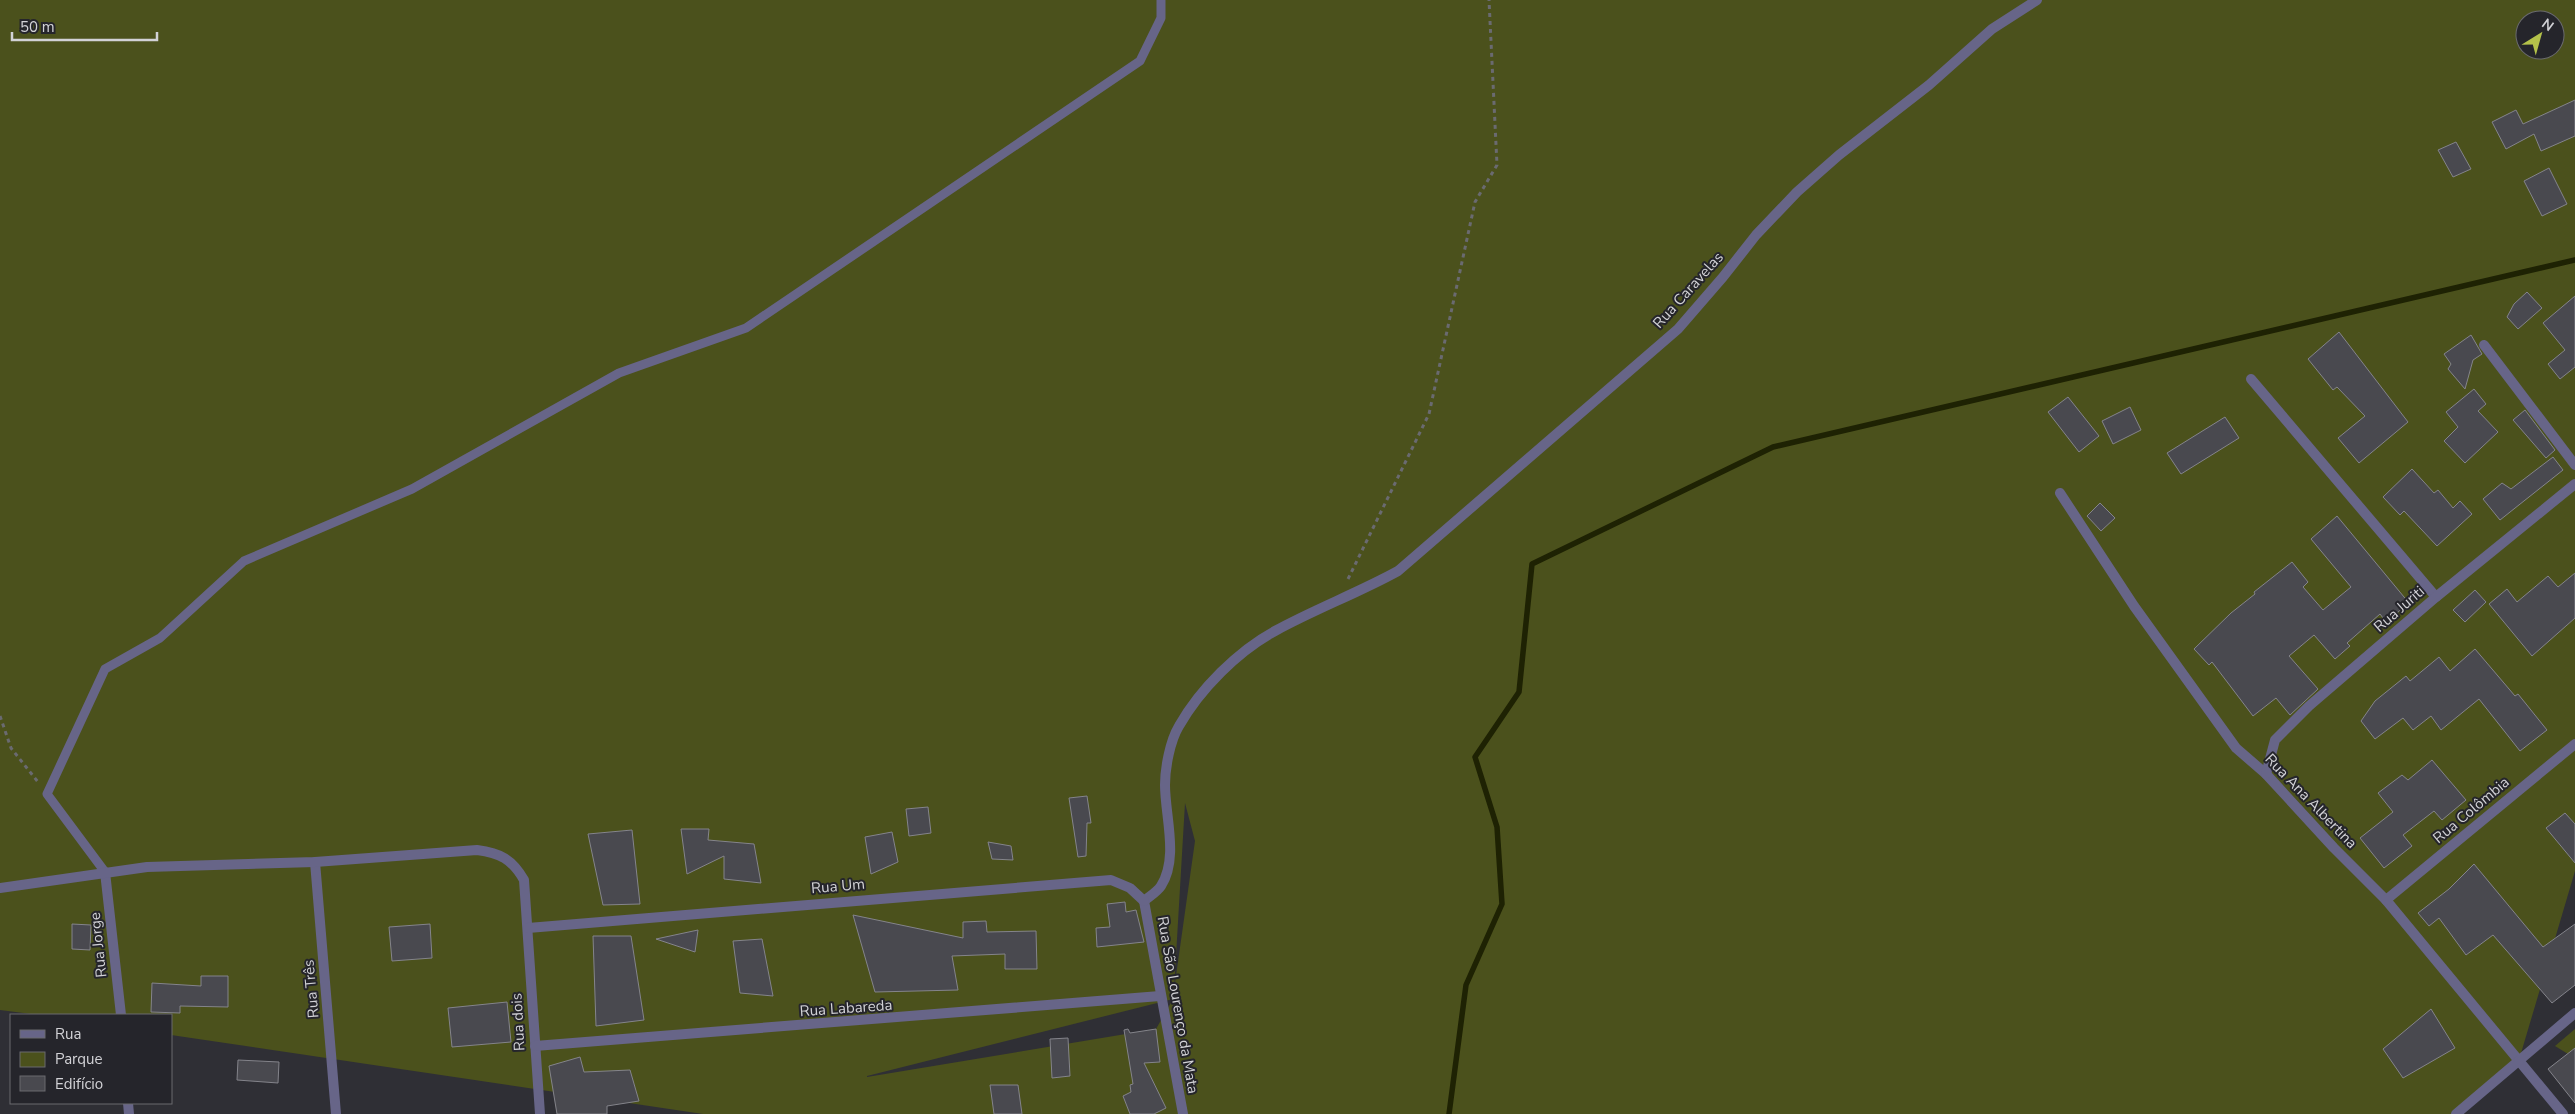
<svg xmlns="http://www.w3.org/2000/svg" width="2575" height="1114" viewBox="0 0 2575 1114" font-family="'Nunito Sans',sans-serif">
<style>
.green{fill:#4b511c;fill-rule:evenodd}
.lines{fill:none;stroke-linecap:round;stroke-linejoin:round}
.stream{stroke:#1e2203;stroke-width:5.5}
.building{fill:#49494f;stroke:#84848b}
.path{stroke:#6a6a70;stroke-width:3;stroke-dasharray:4 4;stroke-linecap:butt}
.lane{stroke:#676588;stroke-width:9}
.street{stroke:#676588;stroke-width:10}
.labels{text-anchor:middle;stroke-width:4;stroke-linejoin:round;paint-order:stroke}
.street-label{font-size:15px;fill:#d2d2d6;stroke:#25252b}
</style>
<rect width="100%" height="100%" fill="#2f2f35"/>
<g class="green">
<path d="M0 0H2575V871L2519 1060 2455 1114H703L171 1035V1015H39L0 1010ZM2525 20H2555V50H2525ZM1185 803 1195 841 1174 990ZM1173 999 1156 1029 867 1077V1076Z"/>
<polygon points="2575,1029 2575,1055 2568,1054 2555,1046"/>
</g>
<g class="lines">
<polyline class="stream" points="1449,1114 1466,985 1502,904 1497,827 1475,757 1519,692 1532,564 1773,447 2575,260"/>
</g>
<g class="building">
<polygon points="2575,100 2575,136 2541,151 2534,134 2506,149 2492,122 2516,110 2523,124"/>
<polygon points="2456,142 2471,169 2453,177 2438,150"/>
<polygon points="2549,168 2567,204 2542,216 2524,181"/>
<polygon points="2527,292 2542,308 2518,329 2507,317 2514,304"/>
<polygon points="2575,296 2575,367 2560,379 2548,364 2565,350 2543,323"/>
<polygon points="2339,332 2408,422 2359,463 2338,438 2365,416 2337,387 2333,390 2308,359"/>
<polygon points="2471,335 2482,354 2473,360 2465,389 2448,369 2451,364 2444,354"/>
<polygon points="2474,389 2486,404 2478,411 2498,432 2465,463 2444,441 2458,427 2446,412"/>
<polygon points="2068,397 2099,436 2079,452 2048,412"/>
<polygon points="2130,407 2141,430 2113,444 2102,421"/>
<polygon points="2525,410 2555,450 2546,458 2513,420"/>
<polygon points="2225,417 2239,438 2181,474 2167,453"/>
<polygon points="2553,457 2563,470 2500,520 2483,499 2502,483 2511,489"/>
<polygon points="2412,469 2434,493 2438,490 2453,508 2460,501 2472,514 2437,546 2404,511 2400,515 2383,497"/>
<polygon points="2100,503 2115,518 2101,531 2087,516"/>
<polygon points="2337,516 2409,603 2386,622 2380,614 2347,643 2350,646 2335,659 2314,635 2289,656 2318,689 2290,715 2276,698 2253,716 2212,662 2209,665 2194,649 2231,613 2255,594 2254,592 2292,562 2308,582 2303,587 2323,610 2351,587 2311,539"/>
<polygon points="2575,573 2575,618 2532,656 2489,604 2507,589 2517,602 2548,576 2558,587"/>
<polygon points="2475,590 2486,602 2465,622 2453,610"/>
<polygon points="2475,649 2515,696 2518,694 2547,730 2520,751 2479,699 2441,730 2431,716 2413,730 2403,718 2375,739 2361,721 2375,701 2406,676 2410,681 2439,657 2450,671"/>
<polygon points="2432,760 2466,800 2442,820 2434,811 2403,835 2412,846 2384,868 2360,838 2393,812 2378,793 2402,775 2408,780"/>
<polygon points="1087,796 1091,823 1087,823 1086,856 1078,857 1069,798"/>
<polygon points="928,807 931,833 909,836 906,809"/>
<polygon points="2565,813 2575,824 2575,863 2546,828"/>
<polygon points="681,829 709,829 708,840 754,844 761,883 724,879 724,856 687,874"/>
<polygon points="632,830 640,904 603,905 588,834"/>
<polygon points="892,832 898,862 871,874 865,837"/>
<polygon points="988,842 1011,846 1013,860 992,859"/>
<polygon points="2474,864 2543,947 2575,924 2575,985 2552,1003 2493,935 2466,955 2439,918 2429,926 2418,913 2449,889"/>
<polygon points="1125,902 1126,912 1136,910 1144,942 1097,947 1096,928 1110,927 1107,904"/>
<polygon points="853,915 963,938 963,922 986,921 987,932 1036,931 1037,969 1005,969 1005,954 952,956 958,990 875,992"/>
<polygon points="72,924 91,925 90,950 72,949"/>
<polygon points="430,924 432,958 392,961 389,927"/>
<polygon points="698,930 695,952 656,939"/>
<polygon points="593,936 631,936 644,1020 596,1026"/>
<polygon points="762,939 773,996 740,993 733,941"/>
<polygon points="201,976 228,976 228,1007 180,1006 180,1013 151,1012 152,983 201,986"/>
<polygon points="507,1002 511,1042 452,1047 448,1008"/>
<polygon points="2431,1009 2455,1048 2403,1078 2383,1049"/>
<polygon points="1128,1029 1130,1033 1156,1029 1160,1062 1144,1063 1166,1108 1154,1114 1130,1114 1123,1096 1131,1092 1130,1085 1133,1084 1124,1030"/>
<polygon points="1068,1038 1070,1076 1052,1078 1050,1039"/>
<polygon points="2575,1048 2575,1103 2548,1069"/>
<polygon points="580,1057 584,1072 630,1070 639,1101 607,1106 607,1114 557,1114 549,1066"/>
<polygon points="238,1060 279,1062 278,1083 237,1080"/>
<polygon points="990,1085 1018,1085 1022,1114 994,1114"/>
</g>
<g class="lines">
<g class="path">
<polyline points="1348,579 1429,414 1475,202 1497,165 1489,0"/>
<polyline points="0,716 11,748 38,782"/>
</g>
<polyline class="lane" points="105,872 47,794 105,669 160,638 244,561 412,489 619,373 746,328 1140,61 1161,18 1161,0"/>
<g class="street">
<polyline points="2484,345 2575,465"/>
<polyline points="2251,379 2436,597"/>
<polyline points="2060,493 2134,606 2236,748 2266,774 2334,848 2386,900 2563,1114"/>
<polyline points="2266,774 2275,740 2309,706 2436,597 2575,484"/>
<polyline points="315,862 336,1114"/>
<polyline points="105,872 121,1015"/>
<path d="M0 888 147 867 315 862 477 850C500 853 512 859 524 880L540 1114"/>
<polyline points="2386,900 2575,744"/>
<path d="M1144 901C1150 896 1157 892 1161 886 1179 858 1165 816 1165 785 1165 768 1170 741 1179 726 1200 689 1238 651 1275 631 1315 609 1358 593 1398 571L1678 329 1723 277 1756 235 1797 192 1839 155 1929 85 1992 29 2037 0"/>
<polyline points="1144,901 1183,1114"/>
<polyline points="528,928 1111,880 1130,888 1144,901"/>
<polyline points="535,1046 1160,996"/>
<polyline points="128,1103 129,1114"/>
<polyline points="2456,1114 2575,1013"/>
</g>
</g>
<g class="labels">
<g class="street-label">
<text transform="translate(1688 290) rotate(-48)" y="5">Rua Caravelas</text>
<text transform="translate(2399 609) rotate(-41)" y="5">Rua Juriti</text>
<text transform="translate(2311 801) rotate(46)" y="5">Rua Ana Albertina</text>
<text transform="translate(2471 810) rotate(-40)" y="5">Rua Colômbia</text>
<text transform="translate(838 886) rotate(-5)" y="5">Rua Um</text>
<text transform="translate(98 945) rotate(-96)" y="5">Rua Jorge</text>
<text transform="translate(311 989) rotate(-95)" y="5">Rua Três</text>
<text transform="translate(1178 1005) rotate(80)" y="5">Rua São Lourenço da Mata</text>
<text transform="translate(846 1008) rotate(-4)" y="5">Rua Labareda</text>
<text transform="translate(518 1022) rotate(-93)" y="5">Rua dois</text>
</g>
</g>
<rect x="10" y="1014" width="162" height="90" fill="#25252b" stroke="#6a6a6f"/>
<rect x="20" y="1030" width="25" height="8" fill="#676588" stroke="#6a6a6f"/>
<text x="55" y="1039" font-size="15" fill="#d2d2d6">Rua</text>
<rect x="20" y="1052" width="25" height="15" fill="#4b511c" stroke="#6a6a6f"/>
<text x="55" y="1064" font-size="15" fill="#d2d2d6">Parque</text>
<rect x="20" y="1076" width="25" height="15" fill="#49494f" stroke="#6a6a6f"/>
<text x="55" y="1089" font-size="15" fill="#d2d2d6">Edifício</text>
<g transform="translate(2540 35) rotate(37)"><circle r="24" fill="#25252b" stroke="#6a6a6f"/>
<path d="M0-4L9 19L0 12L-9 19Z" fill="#b4c24a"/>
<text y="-8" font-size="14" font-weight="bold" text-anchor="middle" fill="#d2d2d6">N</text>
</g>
<path d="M12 32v8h145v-8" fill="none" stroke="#d2d2d6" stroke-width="2.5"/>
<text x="20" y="32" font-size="15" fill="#d2d2d6" stroke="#25252b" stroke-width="4" paint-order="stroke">50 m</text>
</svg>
